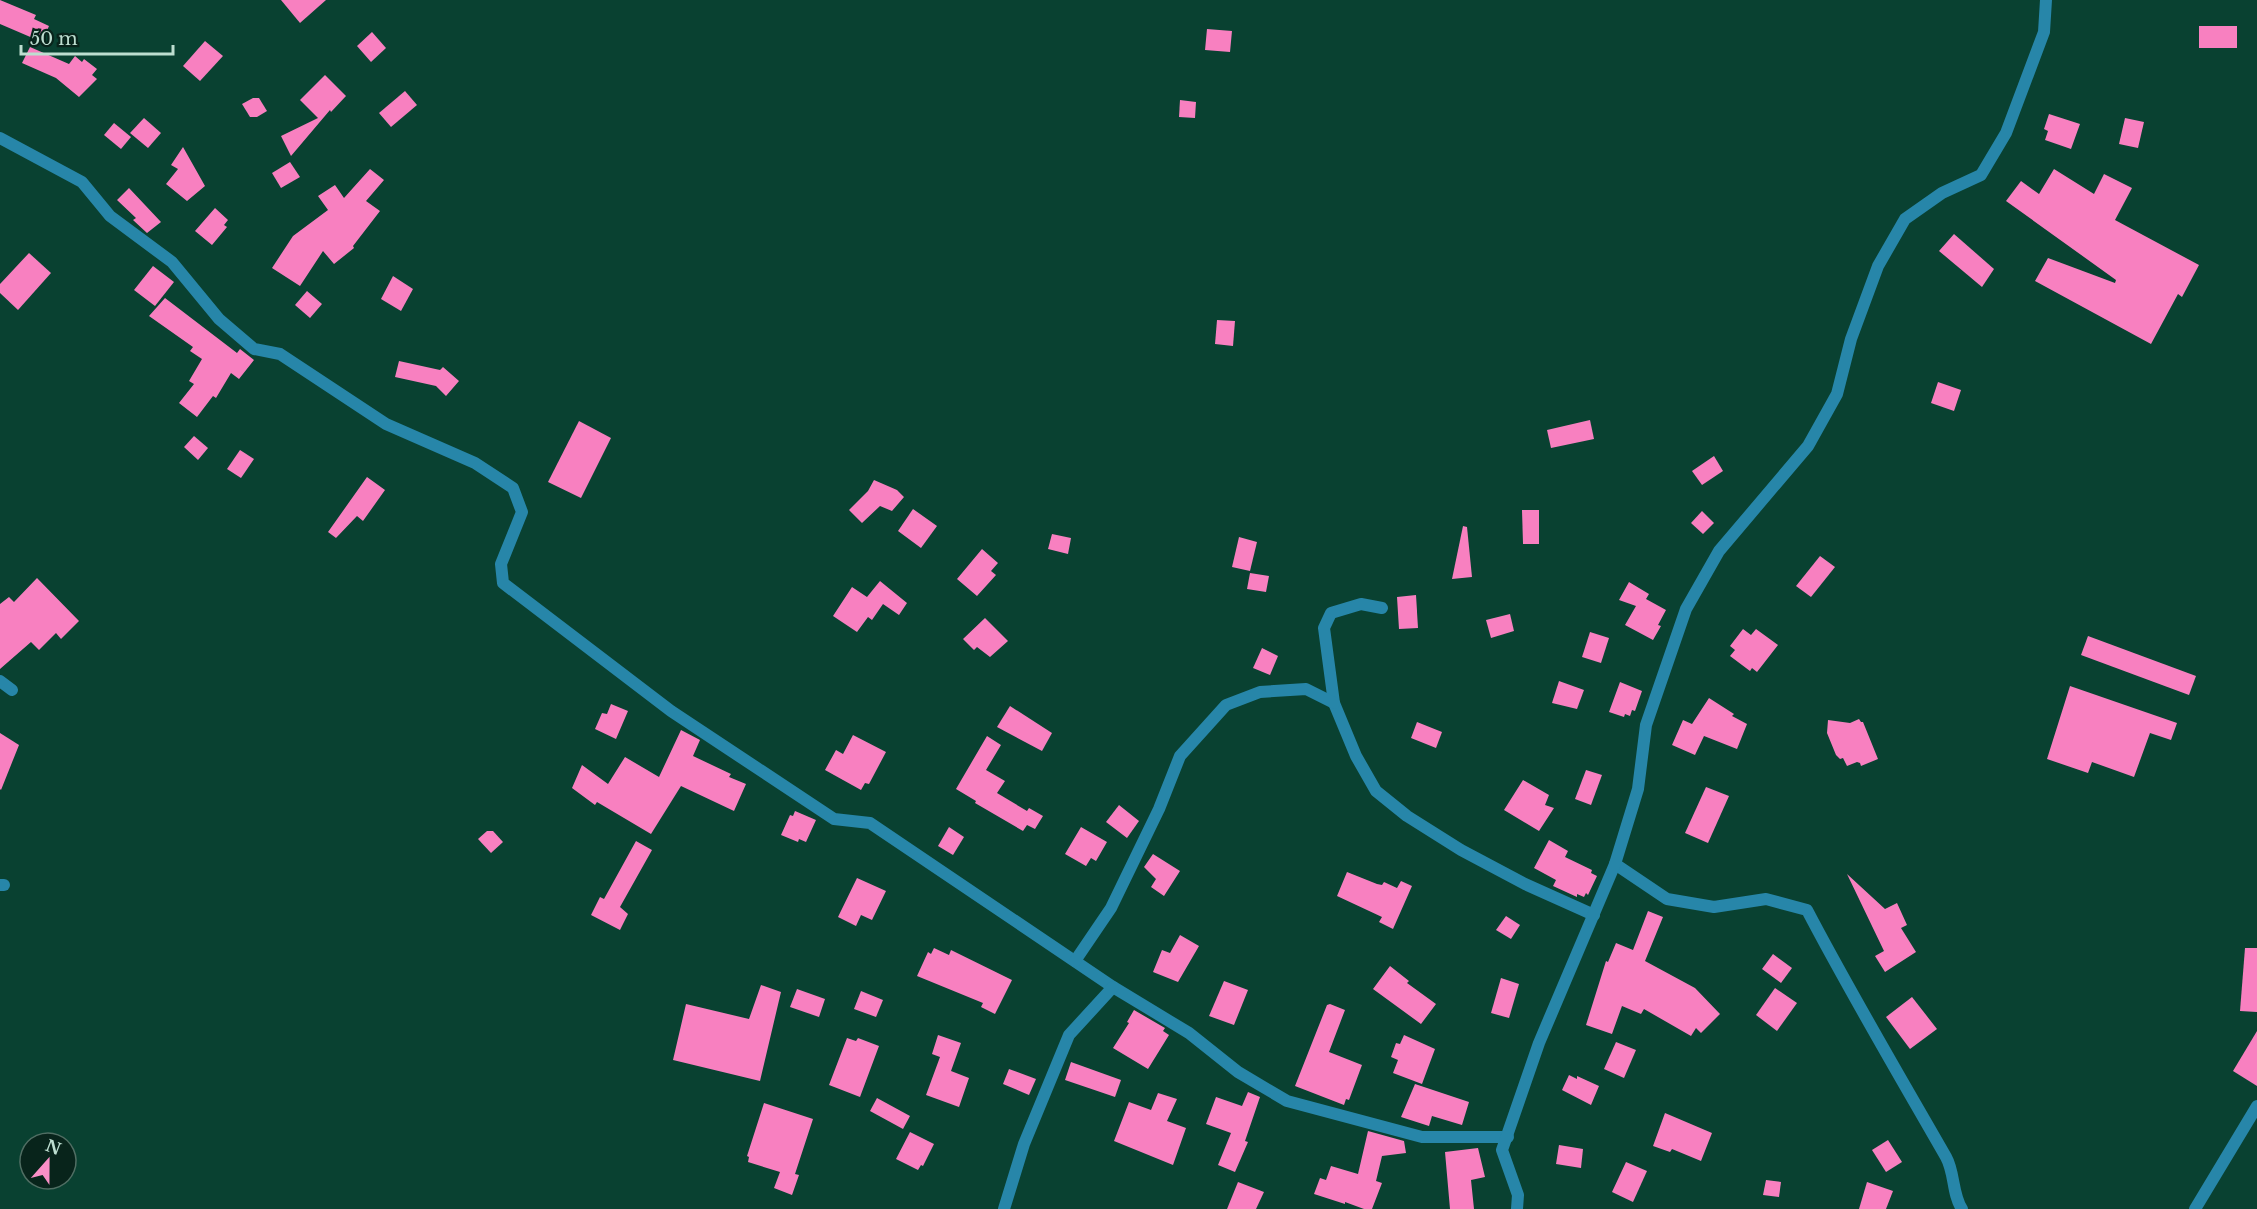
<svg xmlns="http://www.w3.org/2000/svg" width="2257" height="1209" viewBox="0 0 2257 1209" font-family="'Libre Baskerville',serif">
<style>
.building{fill:#f880c0}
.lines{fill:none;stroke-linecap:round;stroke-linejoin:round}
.street{stroke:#2786a9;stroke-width:12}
</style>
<rect width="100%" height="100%" fill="#094131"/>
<g class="building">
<polygon points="0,0 36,15 34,19 49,26 42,42 0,24"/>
<polygon points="281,0 326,0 300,23"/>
<rect x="2199" y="26" width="38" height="22"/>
<polygon points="1207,29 1232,31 1230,52 1205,50"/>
<polygon points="372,32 386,48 371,62 357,46"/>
<polygon points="205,41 223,56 200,81 183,66"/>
<polygon points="30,47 69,64 75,56 82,62 84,59 97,69 92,75 97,79 79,97 56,78 22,63"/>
<polygon points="325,75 346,96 331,112 330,110 291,156 281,136 318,118 300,100"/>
<polygon points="405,91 417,105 391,127 379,113"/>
<polygon points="253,98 259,98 267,111 257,117 250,117 242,104"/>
<polygon points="1180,100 1196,102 1195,118 1179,117"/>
<polygon points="2049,114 2080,124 2071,149 2045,140 2048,131 2044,129"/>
<polygon points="144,118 161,133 148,148 130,133"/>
<polygon points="2125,118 2144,122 2138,148 2119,144"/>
<polygon points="114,123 131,137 121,149 104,135"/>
<polygon points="183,147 205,186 187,201 166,184 178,169 171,165"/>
<polygon points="290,162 300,177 281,188 272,173"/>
<polygon points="370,169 384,180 366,201 380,211 353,246 354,248 334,264 323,251 300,286 272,268 293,236 328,210 318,196 335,185 344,198"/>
<polygon points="2054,169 2094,194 2104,174 2132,188 2115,220 2199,265 2182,297 2178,294 2151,344 2035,281 2048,258 2115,283 2116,280 2006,201 2021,181 2039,194"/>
<polygon points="129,188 161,222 147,233 133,220 136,218 117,200"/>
<polygon points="215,208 228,220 224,225 227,227 212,245 195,231"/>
<polygon points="1954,234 1994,269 1982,287 1939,251"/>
<polygon points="29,253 51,273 18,310 0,293 0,284"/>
<polygon points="153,266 174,282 155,306 134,290"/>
<polygon points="393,276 413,289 401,311 381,299"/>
<polygon points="307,291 322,304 310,318 295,305"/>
<polygon points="165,298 237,353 240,349 254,360 239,379 231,373 216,398 213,396 197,417 179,403 194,384 189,381 202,359 190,351 193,347 149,316"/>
<polygon points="1217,320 1235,321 1233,346 1215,344"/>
<polygon points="399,361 440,370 443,367 459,381 446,396 436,386 395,377"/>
<polygon points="1938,382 1961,390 1954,411 1931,403"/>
<polygon points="1590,420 1594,439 1551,448 1547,430"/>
<polygon points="579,421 611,438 581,498 548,482"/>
<polygon points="194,436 208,448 198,460 184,447"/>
<polygon points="240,450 254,459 241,478 227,469"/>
<polygon points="1714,456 1723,471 1702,485 1692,471"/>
<polygon points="367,477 385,490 363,521 357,516 336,538 328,532"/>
<polygon points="874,480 897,490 904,497 892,511 880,506 862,523 849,510 868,491"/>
<polygon points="913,509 937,526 921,548 898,531"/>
<polygon points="1522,510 1539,510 1539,544 1523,544"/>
<polygon points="1702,511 1714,523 1703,534 1691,523"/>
<polygon points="1463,526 1467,527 1472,577 1452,579"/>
<polygon points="1052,534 1071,538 1068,554 1048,549"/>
<polygon points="1239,537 1257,542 1250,571 1232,567"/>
<polygon points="982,549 998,563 991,571 996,575 977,596 957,579"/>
<polygon points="1820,556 1835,567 1811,597 1796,586"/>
<polygon points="1250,573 1269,576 1266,592 1247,589"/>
<polygon points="37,578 79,621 61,639 56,633 39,650 31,642 0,669 0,604 9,597 14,602"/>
<polygon points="880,581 907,603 899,615 883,604 872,620 868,617 857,632 833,616 852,587 867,597"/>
<polygon points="1629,582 1649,594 1646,599 1666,610 1658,625 1661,626 1653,640 1625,625 1636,606 1619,600"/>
<polygon points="1416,595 1418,628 1399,629 1397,597"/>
<polygon points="1510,614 1514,631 1491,638 1486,620"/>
<polygon points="985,618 1008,641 990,657 977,647 974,650 963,639"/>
<polygon points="1743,629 1751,635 1756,629 1778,645 1757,672 1752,668 1750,671 1730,656 1735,650 1730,646"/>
<polygon points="1590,632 1609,638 1601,663 1582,657"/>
<polygon points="2088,636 2196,676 2189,695 2081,655"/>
<polygon points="1262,648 1278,656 1270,675 1253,668"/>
<polygon points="1559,681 1584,690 1577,709 1552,703"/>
<polygon points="1620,682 1642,691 1635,711 1632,710 1630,716 1625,714 1624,717 1609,712"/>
<polygon points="2070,686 2177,723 2171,740 2150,733 2134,777 2092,762 2088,773 2047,759"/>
<polygon points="1709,698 1734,714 1732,716 1747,724 1737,749 1704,736 1695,755 1672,745 1683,720 1692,724"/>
<polygon points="611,704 628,711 616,739 595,729 602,713 607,714"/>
<polygon points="1010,706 1052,733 1042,751 997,727"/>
<polygon points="1859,719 1861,722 1863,722 1878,759 1861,766 1860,763 1857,762 1847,766 1843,758 1840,759 1836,755 1827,733 1828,720 1850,723"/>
<polygon points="1417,722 1442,732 1436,748 1411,738"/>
<polygon points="681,730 700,740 693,756 731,774 729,777 746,784 734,811 681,786 651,834 597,802 595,805 572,788 582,765 608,784 625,757 659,777"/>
<polygon points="0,733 19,745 1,790 0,789"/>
<polygon points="853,735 886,752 869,784 865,783 861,790 825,770 836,750 843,754"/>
<polygon points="987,736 1001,745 986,770 1005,781 997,793 1027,811 1029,808 1043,816 1035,829 1027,825 1023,831 975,803 976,801 956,789"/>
<polygon points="1586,770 1602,775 1591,805 1575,799"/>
<polygon points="1523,780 1549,795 1545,805 1554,808 1539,831 1504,810"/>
<polygon points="1706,787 1729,796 1708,843 1685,833"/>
<polygon points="1119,805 1139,821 1127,838 1106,822"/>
<polygon points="795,811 816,820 806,842 799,839 798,842 781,835 790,815 793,816"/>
<polygon points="949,827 964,837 953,855 938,846"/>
<polygon points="1081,827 1107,842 1096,861 1091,858 1086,866 1065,854"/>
<polygon points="487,831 493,831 503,842 491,853 478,839"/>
<polygon points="1549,840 1568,851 1565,857 1592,870 1591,873 1597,876 1588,895 1586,893 1584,897 1577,894 1577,897 1553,886 1556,880 1534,868"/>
<polygon points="636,841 652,850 620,907 628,914 620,930 591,915 600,897 604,899"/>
<polygon points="1153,854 1180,871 1164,896 1151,887 1156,879 1144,867"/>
<polygon points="1347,872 1377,884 1382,885 1384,882 1397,888 1401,881 1412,886 1393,929 1379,922 1382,917 1337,896"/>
<polygon points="1847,874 1885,909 1897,903 1907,925 1901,928 1916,952 1885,972 1875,956 1884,951"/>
<polygon points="857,878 886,891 872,920 861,915 856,926 838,917"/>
<polygon points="1648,911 1663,917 1645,961 1695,988 1720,1014 1701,1033 1696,1028 1691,1036 1644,1009 1641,1014 1622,1006 1612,1034 1586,1025 1606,961 1608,962 1616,943 1633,950"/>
<polygon points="1506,916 1520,925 1511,939 1496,930"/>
<polygon points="1180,935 1199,946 1178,982 1153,972 1162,950 1170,953"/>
<polygon points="934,948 949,955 951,950 1012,980 995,1014 981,1007 983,1003 917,976 928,952 931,954"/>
<polygon points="2245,948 2257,948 2257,1012 2240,1011"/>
<polygon points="1773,954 1792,968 1781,983 1762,969"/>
<polygon points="1390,966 1409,981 1407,983 1436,1004 1421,1024 1373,989"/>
<polygon points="1501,978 1519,984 1509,1018 1491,1013"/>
<polygon points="1224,981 1248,990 1234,1025 1209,1016"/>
<polygon points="761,985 781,992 760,1081 673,1060 686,1004 749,1019"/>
<polygon points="1775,988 1797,1003 1777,1031 1756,1015"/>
<polygon points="797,989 825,999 819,1017 790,1007"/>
<polygon points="861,991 883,1000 876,1017 854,1009"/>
<polygon points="1912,997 1937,1029 1910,1049 1886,1017"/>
<polygon points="1330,1004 1345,1010 1329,1052 1362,1065 1349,1100 1346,1099 1344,1105 1295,1086 1327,1005"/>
<polygon points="1134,1010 1165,1028 1163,1031 1169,1035 1148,1069 1113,1048 1129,1023 1127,1022"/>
<polygon points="2257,1031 2257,1086 2233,1071"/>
<polygon points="938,1035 961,1043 951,1071 969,1078 959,1107 926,1095 940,1057 932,1054"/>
<polygon points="1404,1035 1435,1049 1422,1084 1393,1073 1398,1060 1391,1057 1396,1043 1400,1044"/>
<polygon points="847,1038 856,1041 858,1038 879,1046 860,1097 829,1085"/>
<polygon points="1616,1042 1636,1050 1624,1078 1604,1069"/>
<polygon points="1071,1062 1121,1080 1115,1097 1065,1080"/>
<polygon points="1009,1069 1036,1079 1029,1095 1003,1084"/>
<polygon points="1569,1075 1577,1079 1577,1076 1599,1086 1591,1105 1562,1090"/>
<polygon points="1415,1084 1469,1102 1462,1125 1432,1116 1429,1126 1401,1117"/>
<polygon points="1248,1092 1260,1097 1245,1141 1248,1142 1235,1172 1218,1165 1231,1133 1206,1124 1216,1097 1242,1106"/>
<polygon points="1158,1093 1177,1099 1167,1121 1186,1128 1173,1165 1114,1141 1129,1102 1151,1110"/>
<polygon points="877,1098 910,1116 903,1129 870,1111"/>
<polygon points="764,1103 813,1119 795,1174 799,1175 792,1195 774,1188 780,1172 748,1162 749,1157 747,1156"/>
<polygon points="1665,1113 1712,1133 1701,1161 1672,1149 1670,1152 1653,1146"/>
<polygon points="1368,1131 1404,1141 1406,1153 1382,1156 1376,1181 1382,1183 1372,1209 1364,1209 1345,1202 1345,1204 1314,1194 1320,1178 1326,1180 1331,1166 1358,1174"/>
<polygon points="910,1132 934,1144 923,1166 921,1165 918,1170 896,1159"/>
<polygon points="1888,1140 1902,1162 1886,1172 1872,1150"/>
<polygon points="1559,1145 1583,1149 1581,1168 1556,1164"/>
<polygon points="1478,1148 1485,1177 1471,1180 1474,1209 1450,1209 1445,1152"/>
<polygon points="1626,1162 1647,1171 1633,1202 1612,1192"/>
<polygon points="1766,1180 1781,1182 1779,1197 1763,1195"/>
<polygon points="1238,1182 1264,1192 1256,1209 1227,1209"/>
<polygon points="1867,1182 1893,1191 1886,1209 1859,1209"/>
</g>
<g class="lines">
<g class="street">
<polyline points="0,138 82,182 110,216 172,262 219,319 254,349 280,354 386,424 475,463 513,488 522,512 501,564 503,583 671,711 834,819 870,823 1113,987 1189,1033 1238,1072 1287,1101 1422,1137 1508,1137"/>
<polyline points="1382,608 1361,604 1331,613 1324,628 1334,703 1356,756 1376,791 1407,816 1461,850 1525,884 1594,915"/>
<polyline points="0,681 12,690"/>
<path d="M1615 864 1667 899 1714 907 1766 899 1807 910C1851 994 1899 1075 1946 1157 1955 1173 1952 1194 1962 1209"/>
<polyline points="0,885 4,885"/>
<polyline points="1075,961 1111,908 1159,809 1180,756 1226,705 1260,692 1306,689 1334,703"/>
<polyline points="1004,1209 1024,1144 1069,1035 1113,987"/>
<polyline points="1517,1209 1518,1195 1502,1150 1539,1043 1615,864 1638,789 1646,725 1686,609 1719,551 1808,446 1837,394 1851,339 1878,266 1905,219 1942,193 1981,175 2006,133 2044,32 2046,0"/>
<polyline points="2195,1209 2257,1106"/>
</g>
</g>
<g transform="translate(48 1161) rotate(21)"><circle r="28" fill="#08241b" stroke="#506e63" stroke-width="1.5"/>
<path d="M0-4.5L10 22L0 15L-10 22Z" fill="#fa8fc7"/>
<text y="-9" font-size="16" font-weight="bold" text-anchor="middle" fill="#bdded0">N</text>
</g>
<path d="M21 45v9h152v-9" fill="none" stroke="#bdded0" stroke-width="3"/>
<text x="30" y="45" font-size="18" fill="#bdded0" stroke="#08241b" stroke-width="4.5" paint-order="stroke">50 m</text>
</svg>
